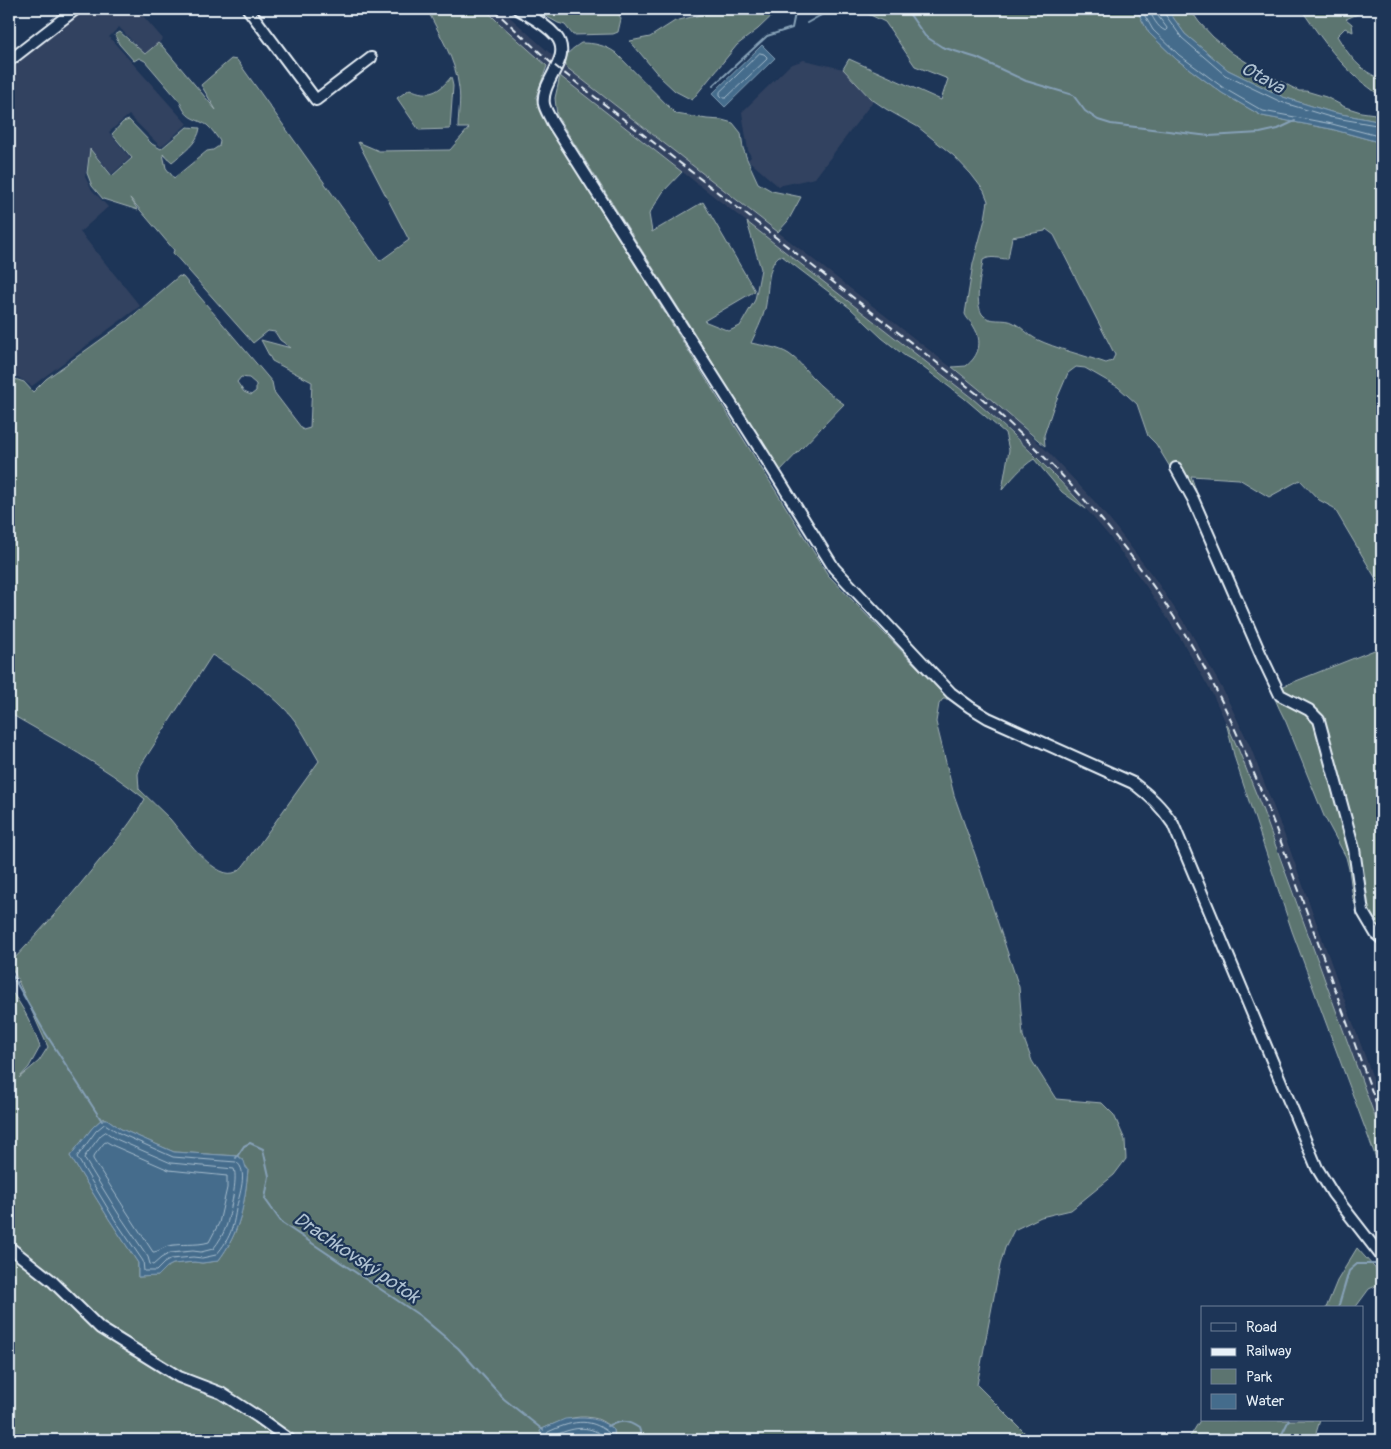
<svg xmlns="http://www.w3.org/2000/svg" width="1391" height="1449" viewBox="0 0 1391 1449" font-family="Pangolin,sans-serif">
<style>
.built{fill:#334260}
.green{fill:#5c7470;stroke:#a2b2b4;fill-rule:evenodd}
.water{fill:#446c8c;stroke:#86a1b7}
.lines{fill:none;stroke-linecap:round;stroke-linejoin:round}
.shore{stroke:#a6bccd;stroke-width:1}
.stream{stroke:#86a1b7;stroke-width:2}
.minor-casing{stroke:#e8f1f8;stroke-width:14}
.minor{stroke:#1d3557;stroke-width:10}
.rail{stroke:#e8f1f8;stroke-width:2;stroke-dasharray:8 4;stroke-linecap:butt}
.labels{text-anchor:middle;stroke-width:4.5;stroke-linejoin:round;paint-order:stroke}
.water-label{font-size:19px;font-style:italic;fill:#afc2d2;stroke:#1d3557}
</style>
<rect width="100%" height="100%" fill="#1d3557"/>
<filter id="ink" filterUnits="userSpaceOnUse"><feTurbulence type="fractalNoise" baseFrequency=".02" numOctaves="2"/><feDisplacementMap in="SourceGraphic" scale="10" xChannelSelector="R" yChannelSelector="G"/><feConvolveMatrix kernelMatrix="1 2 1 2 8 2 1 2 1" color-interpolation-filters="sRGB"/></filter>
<g filter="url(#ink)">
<g class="built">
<polygon points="84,9 137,9 163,39 145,55 119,27 109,37 187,124 161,147 129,115 109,132 130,158 112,174 90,148 85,177 92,190 108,207 80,232 140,306 32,386 11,373 9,370 9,67"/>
<polygon points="485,9 501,9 554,57 979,389 1015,420 1050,454 1094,501 1117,529 1155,579 1191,633 1223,690 1250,746 1286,839 1382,1103 1382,1136 1276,843 1239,751 1213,695 1181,639 1146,586 1109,536 1086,509 1042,462 1007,428 972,398 547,66 500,24"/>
<polygon points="804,60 843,69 873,101 815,178 778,186 748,160 751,157 748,150 742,112 790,65"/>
</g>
<g class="green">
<path d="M427 9H485L500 24 547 66 536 97 546 122 828 575 948 699H943L939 704 936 722 954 795 976 857 1019 987 1023 1036 1032 1061 1056 1099 1102 1103 1114 1115 1125 1140 1126 1159 1114 1175 1071 1210 1041 1217 1014 1230 1005 1248 1000 1265 977 1385 1032 1440H614L615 1438 614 1430C608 1425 601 1419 593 1418 575 1414 558 1422 542 1429L540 1431 544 1440H9V989C23 1005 33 1027 40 1047L29 1067 19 1078 39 1061 48 1047 10 963C41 931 71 896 99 861 116 841 133 821 145 799 103 765 55 740 9 713V377L24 382 33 392 46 379 128 320 179 276 183 277 272 382 274 392 303 430 310 428 312 382 272 361 261 340 291 348 280 340 275 332 268 331 253 343 173 253 174 250 130 198 138 210 103 199 92 186 87 173 90 149 112 176 132 158 112 134 123 122 129 120 152 144 161 149 187 127 200 128C198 143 183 153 172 162L163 154 166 168 174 178 207 151 213 150 219 146 220 141C216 136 212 129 207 125 193 117 187 120 180 102L145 61 139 58 134 61 119 44 115 35 120 32 145 54 158 43 163 47 216 110 201 85 231 59 237 60 380 261 409 240 358 142 379 151 450 150 469 128H458C458 115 461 101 459 88 456 60 439 34 427 9ZM241 377 249 378 256 384V391L251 395 244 392 237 382ZM212 655C240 672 276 695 295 721 304 733 311 748 319 761L250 857C245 863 241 871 233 873 213 878 182 833 170 819 160 809 149 799 139 789L138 774 141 765ZM102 1119H107L121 1129 174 1152 238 1156 248 1169C245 1203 240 1233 218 1261L202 1263 194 1262 173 1264 167 1267 158 1276 138 1277V1263L109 1219 70 1156 93 1127Z"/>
<polygon points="533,9 616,9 621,19 618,32 613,34 573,35 565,25 558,23"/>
<polygon points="760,9 779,9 758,29 737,45 692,100 675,91 660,77 630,41 650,37 675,21 700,15 717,12 730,14"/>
<path d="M863 9H901L902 10 910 11 909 9H1136L1149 33 1176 59 1222 93 1262 116 1331 129 1382 143V589L1334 508 1319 500 1300 480 1269 497 1239 479 1191 476 1200 502 1281 687 1382 647V935L1372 925 1362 922 1353 899 1349 869 1346 857 1324 816 1286 722C1276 704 1270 684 1260 666L1196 510 1156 444 1148 436 1137 404 1118 387 1085 368 1076 367 1068 373 1053 408 1044 435 1045 446 979 389 952 367 966 366C979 356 983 342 974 327 971 321 968 321 965 314L973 264 985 219 988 201 984 191 971 174 954 156 918 127 886 109 870 98 843 69 849 59 941 100 948 79 915 66 885 22 864 12ZM1046 229 1054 235 1115 355 1112 361 1106 363C1083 355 1057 349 1036 339 1028 335 1022 327 1014 323 1005 317 989 324 982 314 974 301 981 275 983 260 991 255 999 259 1008 259L1012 237 1045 231Z"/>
<polygon points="1167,9 1190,9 1199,22 1213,37 1232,53 1259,70 1299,91 1306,91 1326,97 1345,107 1361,112 1382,115 1382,122 1331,112 1283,97 1228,70 1185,34"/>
<path d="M1301 9H1365L1360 13 1346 19 1352 24 1353 32 1345 28 1337 36C1348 54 1360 72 1382 79V98C1374 90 1363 84 1355 76 1334 57 1317 32 1301 9Z"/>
<path d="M581 43C594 43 605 45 616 53L676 114 707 119 722 120 733 123 741 133 743 148 747 159 758 183 772 191 801 197 788 221 778 232 566 67C564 53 571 50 581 43Z"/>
<path d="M560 76 682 172 663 192 649 214 652 232 703 202 755 291 704 321 729 331 740 326 755 300 761 269 747 222 972 398C1012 433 1050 469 1086 509L1062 492 1034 459C1021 467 1012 479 1002 490L1009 450 1005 433 964 398 916 362 905 356 882 338 850 308 782 256H779C766 266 769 294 765 309 762 321 756 332 751 343 764 346 778 347 789 354 798 360 804 368 811 376 821 387 832 396 844 404L779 472 695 334 557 116 555 98Z"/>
<path d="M451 77 453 86 450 129 419 130 397 98 410 89C429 98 439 92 451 77Z"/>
<polygon points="1226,722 1239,751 1263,811 1382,1136 1382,1174 1292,931 1235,759"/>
<polygon points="1357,1248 1382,1276 1382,1283 1369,1289 1355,1308 1326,1308 1337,1281"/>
<polygon points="1202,1417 1202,1420 1320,1420 1314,1440 1188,1440"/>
</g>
<g class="water">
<polygon points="1136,9 1167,9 1185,34 1228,70 1283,97 1331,112 1382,122 1382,143 1331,129 1262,116 1222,93 1176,59 1149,33"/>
<polygon points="762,45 775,58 725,107 712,94"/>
<path d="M102 1119H107L121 1129 174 1152 238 1156 244 1161 246 1168 248 1169C245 1203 240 1233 218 1261L202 1263 194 1262 173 1264 167 1267 158 1276 138 1277V1263L109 1219 70 1156 93 1127Z"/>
<path d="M578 1418C595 1418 601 1420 614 1430L615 1438 614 1440H544L540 1431 542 1429 565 1419Z"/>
</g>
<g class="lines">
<g class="shore">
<polyline points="1141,9 1153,30 1179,55 1225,89 1263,111 1332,124 1382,137"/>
<path d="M1148 9C1153 17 1157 28 1166 31L1167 28 1158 16 1157 9"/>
<polyline points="1163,9 1164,13 1182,38 1225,75 1281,102 1330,117 1382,126"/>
<polygon points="760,53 764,54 767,57 766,60 726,98 723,98 720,95 720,92"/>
<path d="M105 1124 119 1133 173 1157 236 1162C249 1170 239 1196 236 1209 235 1215 234 1222 232 1228 229 1238 223 1247 216 1255L202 1258 193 1257 171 1259 164 1263 156 1271H144L143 1261 113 1217 77 1157 96 1131Z"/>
<path d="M106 1132 116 1139 171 1163 234 1169C238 1179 230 1212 227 1224 224 1233 219 1242 213 1249L201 1252 193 1251 170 1253 161 1258 153 1265 150 1264 148 1257 118 1213 84 1158 85 1156 101 1135Z"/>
<path d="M107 1142 114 1146 169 1170 227 1176V1188L219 1223 209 1242C196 1246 181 1243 168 1246 162 1248 158 1252 153 1252L125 1209 93 1159V1157L104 1143Z"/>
<path d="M548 1440 547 1434 548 1432C570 1422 589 1416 609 1433L610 1440"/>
<path d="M554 1440 556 1435C572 1428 588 1424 603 1436L604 1440"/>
</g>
<g class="stream">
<polyline points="906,9 925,36 942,47 977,58 1026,81 1073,95 1085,111 1098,120 1111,124 1209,136 1260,133 1278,129 1295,121"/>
<polyline points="807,23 832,9"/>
<polyline points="713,86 767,36 792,28 796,9"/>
<polyline points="9,970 44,1031 102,1121"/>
<polyline points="236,1158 244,1146 250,1143 263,1149 269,1176 265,1199 282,1223 419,1315 458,1348 504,1399 543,1430"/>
<polyline points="1338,1308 1349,1271 1357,1264 1382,1264"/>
<path d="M607 1426C621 1421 626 1419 639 1428L642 1437 640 1440"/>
<polyline points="1279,1440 1289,1420"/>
</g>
<g class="minor-casing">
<g id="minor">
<polyline points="248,9 316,100 371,58"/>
<path d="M518 9C531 17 546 24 556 36 574 58 540 81 544 104 545 110 550 117 552 122L765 457 834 568 951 693 970 707 988 718 1133 783C1150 796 1161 806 1173 824L1317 1168 1333 1194 1382 1257"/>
<polyline points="9,61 76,9"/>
<polyline points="1176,468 1193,499 1261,655 1280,695 1309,710 1319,720 1354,849 1363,912 1376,934 1382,939"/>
<polyline points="9,1247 52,1281 100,1328 179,1377 221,1393 258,1417 290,1440"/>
</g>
</g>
<use href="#minor" class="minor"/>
<path class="rail" d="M493 9 550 62 976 393C1058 465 1129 543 1186 636 1236 718 1268 807 1301 896 1328 970 1355 1045 1382 1119"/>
</g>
</g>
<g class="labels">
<g class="water-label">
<text transform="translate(1263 77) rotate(29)" y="7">Otava</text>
<text transform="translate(357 1257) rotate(34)" y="7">Drachkovský potok</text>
</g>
</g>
<rect width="1391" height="1449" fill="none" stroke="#1d3557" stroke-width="30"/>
<rect x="15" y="15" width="1361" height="1419" fill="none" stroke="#e8f1f8" stroke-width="2" filter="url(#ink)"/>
<rect x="1201" y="1306" width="162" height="115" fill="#1d3557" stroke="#6e8097"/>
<rect x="1211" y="1323" width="25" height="8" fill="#1d3557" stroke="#6e8097"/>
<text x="1246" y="1332" font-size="15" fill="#e8f1f8">Road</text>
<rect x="1211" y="1348" width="25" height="8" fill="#e8f1f8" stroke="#6e8097"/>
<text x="1246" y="1356" font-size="15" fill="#e8f1f8">Railway</text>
<rect x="1211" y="1369" width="25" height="15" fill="#5c7470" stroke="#6e8097"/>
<text x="1246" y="1382" font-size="15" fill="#e8f1f8">Park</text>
<rect x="1211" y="1394" width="25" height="15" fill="#446c8c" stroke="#6e8097"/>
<text x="1246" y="1406" font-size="15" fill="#e8f1f8">Water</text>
</svg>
